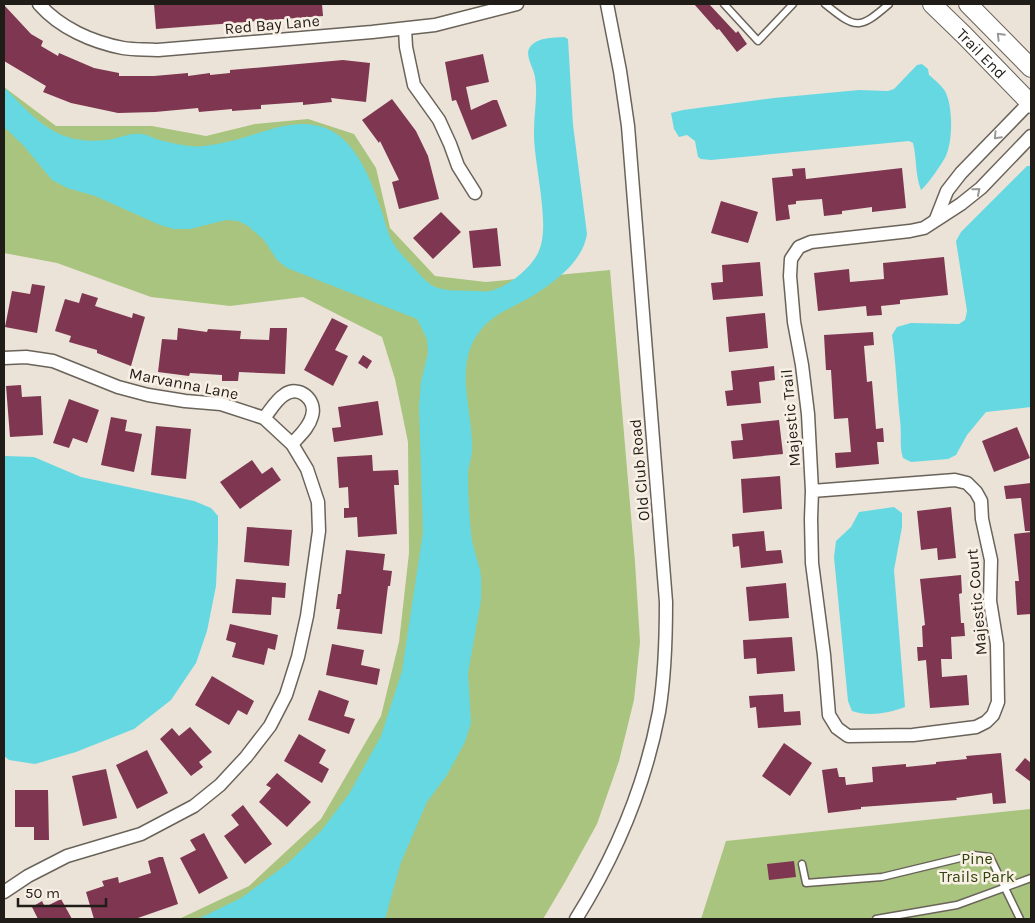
<svg xmlns="http://www.w3.org/2000/svg" width="1035" height="923" viewBox="0 0 1035 923" font-family="Karla,sans-serif">
<style>
.green{fill:#a9c47e}
.water{fill:#66d8e1}
.building{fill:#7e3651}
.lines{fill:none;stroke-linecap:round;stroke-linejoin:round}
.lane-casing{stroke:#6a6359;stroke-width:9}
.street-casing{stroke:#6a6359;stroke-width:15}
.secondary-casing{stroke:#6a6359;stroke-width:20}
.lane{stroke:#fff;stroke-width:6}
.street{stroke:#fff;stroke-width:12}
.secondary{stroke:#fff;stroke-width:18}
.oneway{stroke:#9b9998}
.labels{text-anchor:middle;stroke-width:5;stroke-linejoin:round;paint-order:stroke}
.street-label{font-size:16px;fill:#201d19;stroke:#f9f0e5}
.park-label{font-size:16px;fill:#31420b;stroke:#f9f0e5}
</style>
<rect width="100%" height="100%" fill="#ebe3d8"/>
<g class="green">
<polygon points="4,87 56,126 152,126 206,136 255,124 308,119 354,134 376,168 390,228 435,276 486,282 610,270 635,562 640,642 634,700 619,761 597,824 565,882 543,919 179,919 249,886 321,819 381,716 399,642 409,553 408,442 395,379 382,337 303,297 230,306 151,297 57,263 4,253"/>
<polygon points="1031,809 1031,919 701,919 726,841"/>
</g>
<g class="water">
<path d="M564 37 568 39 573 125 587 234C583 261 556 281 534 295 510 310 489 313 474 340 456 373 473 414 472 449 472 457 469 464 468 472 468 492 469 513 471 533 472 545 477 558 480 570 482 580 481 590 481 600L468 673 471 723 465 742 447 775 427 802 401 862 385 919H198L241 898 287 864 321 831 349 794 381 736 402 671 423 532 419 407 421 382 428 353 427 339 417 319 287 268 277 260 264 240 248 226 238 221 226 220 190 229H174L160 225 95 196 67 188 52 180 23 145 4 127V89H6C38 122 57 145 106 140 117 139 131 132 142 134 148 135 153 138 159 140 173 143 190 148 204 146 213 145 222 143 231 141 262 134 295 115 328 129 359 143 373 186 383 215 385 222 387 230 390 237 395 249 406 259 415 269 420 275 428 284 435 287 448 292 463 290 476 291 480 291 485 292 490 291 508 287 530 269 538 253 552 227 533 163 534 131 534 113 538 95 535 77 534 68 524 55 530 47 538 37 552 38 564 37Z"/>
<path d="M922 64 928 69 929 75C935 80 940 84 945 91 953 106 953 140 946 156 941 165 929 183 921 190 915 175 917 159 913 143L909 141 711 160 701 159 698 157 695 141 687 135 679 137 674 129 671 113 683 110 774 98 859 90 888 91 894 89 917 65Z"/>
<path d="M1027 166H1031V407L986 412 967 435 956 455 948 459 911 462 903 458C899 446 902 433 900 420 897 392 896 363 892 335L897 327 911 323 959 324 965 320 967 311 956 241 961 232Z"/>
<polygon points="6,456 34,457 81,477 194,501 211,508 218,516 218,542 216,586 207,631 196,663 171,700 134,729 76,752 35,764 9,760 4,756 4,457"/>
<path d="M894 507 902 513V527L894 570 905 707C889 713 868 717 852 711L848 701 834 557 836 541 851 527 859 512Z"/>
</g>
<g class="building">
<polygon points="154,4 322,4 323,16 156,29"/>
<polygon points="694,4 709,4 736,33 738,31 747,44 737,52 719,29 717,30"/>
<polygon points="4,5 31,34 43,41 41,46 58,56 59,53 94,68 119,73 119,76 154,76 188,73 188,76 210,73 210,75 230,73 230,70 343,60 370,63 366,102 331,98 332,102 303,105 303,102 261,105 261,109 232,111 232,109 199,112 198,108 155,112 118,113 71,103 43,92 46,86 4,61"/>
<polygon points="483,54 489,82 466,87 471,110 493,100 497,100 507,126 472,140 456,100 452,101 445,62"/>
<polygon points="392,99 416,131 428,156 439,199 399,209 392,182 399,180 380,141 379,143 362,120"/>
<polygon points="805,168 806,179 902,168 906,208 872,212 872,207 842,211 842,214 824,216 822,199 796,201 796,204 788,205 790,219 776,221 772,178 793,176 792,169"/>
<polygon points="721,201 758,212 748,243 711,233"/>
<polygon points="441,212 461,232 433,259 413,238"/>
<polygon points="497,228 501,266 473,268 469,231"/>
<polygon points="944,257 948,295 900,300 900,304 881,306 882,315 867,316 866,306 818,311 814,273 849,269 850,282 884,279 883,263"/>
<polygon points="760,262 763,296 713,300 711,283 723,282 722,265"/>
<polygon points="32,284 45,286 37,333 5,327 12,291 30,294"/>
<polygon points="82,293 98,298 95,306 132,318 133,313 145,317 131,366 97,353 97,350 69,342 71,336 55,331 65,299 79,303"/>
<polygon points="765,313 768,348 729,352 726,317"/>
<polygon points="332,318 348,326 335,350 348,356 333,386 304,370"/>
<polygon points="178,328 207,332 208,329 241,331 240,339 269,340 270,328 287,328 285,374 239,372 238,381 222,381 222,375 190,373 189,376 158,372 162,339 177,340"/>
<polygon points="873,332 874,345 864,346 867,382 872,381 876,429 883,428 884,442 877,442 879,464 836,468 835,453 851,452 848,418 834,419 831,370 826,370 824,335"/>
<polygon points="363,355 372,361 367,369 358,363"/>
<polygon points="774,366 775,380 759,382 761,403 727,406 725,391 733,390 731,371"/>
<polygon points="21,385 22,397 41,396 43,435 10,437 6,386"/>
<polygon points="69,399 99,410 87,443 73,438 69,448 53,443"/>
<polygon points="378,401 383,435 334,442 332,428 341,427 338,407"/>
<polygon points="111,417 127,420 125,431 142,434 134,472 101,465"/>
<polygon points="779,420 783,454 733,459 731,441 743,440 741,424"/>
<polygon points="156,426 191,429 186,479 151,475"/>
<polygon points="1017,427 1030,458 994,472 982,441"/>
<polygon points="372,455 373,471 398,470 399,485 394,485 397,534 358,537 357,517 344,518 344,508 349,508 348,487 339,488 337,457"/>
<polygon points="252,460 262,474 272,467 281,480 240,509 220,482"/>
<polygon points="780,476 782,509 743,513 741,479"/>
<polygon points="1031,483 1031,531 1025,531 1021,498 1006,499 1004,486"/>
<polygon points="951,507 956,558 938,560 937,548 921,550 917,511"/>
<polygon points="247,527 292,530 289,566 244,562"/>
<polygon points="764,531 766,551 781,550 783,563 741,568 739,546 733,547 732,534"/>
<polygon points="1031,532 1031,614 1017,615 1015,581 1019,581 1014,534"/>
<polygon points="346,550 385,554 383,570 392,571 390,586 388,586 382,634 337,629 340,609 336,609 338,594 341,594"/>
<polygon points="961,575 962,593 959,594 961,623 964,623 965,636 951,637 952,659 941,659 942,677 967,675 969,705 930,708 926,660 918,661 917,647 923,647 922,626 925,625 920,579"/>
<polygon points="236,579 286,583 285,598 272,597 271,615 232,613"/>
<polygon points="786,583 789,618 749,621 746,587"/>
<polygon points="230,624 278,635 275,650 268,648 264,665 232,657 236,643 226,640"/>
<polygon points="792,637 795,671 757,674 756,658 744,659 743,640"/>
<polygon points="332,644 364,650 361,665 380,669 377,685 326,675"/>
<polygon points="212,676 254,701 247,715 238,710 229,725 195,705"/>
<polygon points="319,690 349,701 344,716 355,719 349,734 308,720"/>
<polygon points="783,694 784,712 800,711 801,725 758,728 756,707 750,708 749,696"/>
<polygon points="190,727 212,752 199,762 203,767 191,776 160,739 172,728 179,736"/>
<polygon points="299,734 326,750 319,763 329,769 322,783 284,761"/>
<polygon points="784,743 812,763 790,796 762,776"/>
<polygon points="147,750 168,793 137,809 116,765"/>
<polygon points="1001,753 1006,803 993,804 992,793 956,798 957,800 861,807 861,809 828,813 822,770 837,768 839,777 845,777 846,785 873,782 872,767 906,764 906,767 936,764 936,762 967,759 966,756"/>
<polygon points="1025,758 1031,763 1031,782 1015,770"/>
<polygon points="106,769 117,818 83,826 72,776"/>
<polygon points="277,773 311,802 287,827 259,802 271,788 266,785"/>
<polygon points="15,790 48,790 49,840 34,840 34,827 15,827"/>
<polygon points="243,805 272,844 245,864 224,836 239,825 231,815"/>
<polygon points="204,833 228,878 199,894 180,858 196,850 190,840"/>
<polygon points="159,857 163,857 178,904 135,919 94,919 86,892 104,886 102,881 118,877 119,883 151,873 148,861"/>
<polygon points="794,861 796,877 769,880 767,864"/>
<polygon points="61,899 72,919 38,919 32,907 42,901 45,907"/>
</g>
<g class="lines">
<g class="lane-casing">
<g id="lane">
<polyline points="724,4 758,41 793,4"/>
<path d="M825 4C856 29 859 30 889 4"/>
<polyline points="802,864 806,883 882,877 973,855 990,857 1020,919"/>
<polyline points="876,919 957,905 1031,878"/>
</g>
</g>
<g class="street-casing">
<g id="street">
<path d="M39 4C60 28 92 42 123 48 134 50 146 49 158 50L372 32 435 25 517 4"/>
<polyline points="405,29 406,47 414,85 439,120 450,144 458,166 475,193"/>
<polyline points="936,219 947,191 961,173 1031,101"/>
<polyline points="4,358 26,357 53,361 118,387 148,395 185,401 221,404 264,418 292,444 307,469 318,502 319,531 307,616 298,657 286,695 270,726 246,757 220,785 194,806 141,834 67,856 28,876 4,892"/>
<path d="M264 418C270 411 276 400 284 395 299 384 317 400 312 416 309 428 299 436 292 444"/>
<polyline points="812,491 955,480 967,483 976,492 981,501 982,519 991,560 990,601 997,644 998,702 993,715 986,722 976,727 913,735 848,736 837,728 829,715 824,655 812,563 811,519 812,491 808,414 802,365 794,322 790,276 791,259 799,247 811,242 910,231 924,228 961,204 981,188 1031,136"/>
<path d="M576 919C616 855 645 786 659 712 665 676 666 639 666 602L628 126 620 71 607 4"/>
</g>
</g>
<g class="secondary-casing">
<g id="secondary">
<path id="s1" d="M932 4 964 35 1031 104"/>
<polyline points="968,4 1031,68"/>
</g>
</g>
<use href="#lane" class="lane"/>
<use href="#street" class="street"/>
<use href="#secondary" class="secondary"/>
</g>
<defs><path id="oneway-chevron" d="M-2-3.5L2.5 0L-2 3.5" fill="none" stroke-width="1.6" stroke-linecap="round" stroke-linejoin="round" transform="scale(1.25)"/></defs>
<g class="oneway">
<use href="#oneway-chevron" transform="translate(1000 36) rotate(-135)"/>
<use href="#oneway-chevron" transform="translate(997 136) rotate(134)"/>
<use href="#oneway-chevron" transform="translate(977 191) rotate(-40)"/>
</g>
<g class="labels">
<g class="street-label">
<text transform="translate(272 24) rotate(-5)" y="6">Red Bay Lane</text>
<text dy="6" stroke="none"><textPath href="#s1" startOffset="70">Trail End</textPath></text>
<text transform="translate(184 383) rotate(11)" y="6">Marvanna Lane</text>
<text transform="translate(790 418) rotate(-95)" y="6">Majestic Trail</text>
<text transform="translate(639 470) rotate(-95)" y="6">Old Club Road</text>
<text transform="translate(976 602) rotate(-95)" y="6">Majestic Court</text>
</g>
<g class="park-label">
<text x="977" y="864">Pine<tspan x="977" dy="18">Trails Park</tspan></text>
</g>
</g>
<rect width="1035" height="923" fill="none" stroke="#201d19" stroke-width="10"/>
<path d="M18 898v8h88v-8" fill="none" stroke="#201d19" stroke-width="2.5"/>
<text x="25" y="898" font-size="15" fill="#201d19" stroke="#f9f0e5" stroke-width="4" paint-order="stroke">50 m</text>
</svg>
